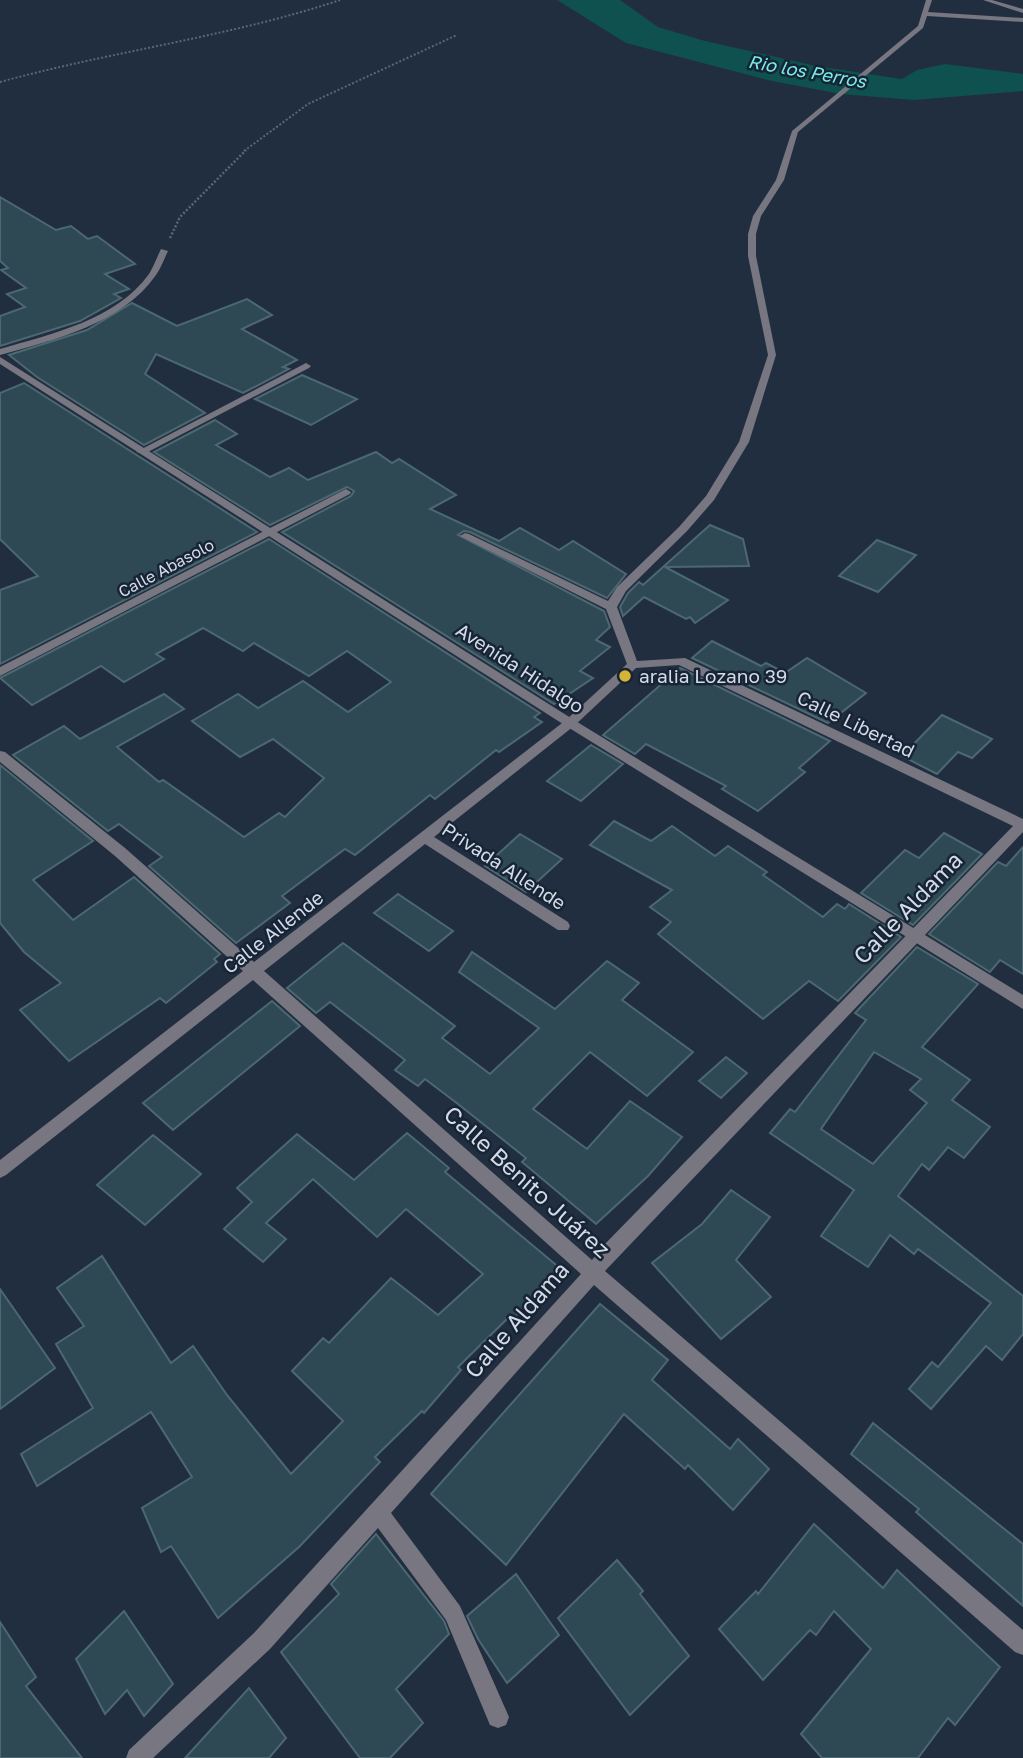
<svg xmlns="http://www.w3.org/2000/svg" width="1023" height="1758" viewBox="0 0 1023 1758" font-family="'Golos Text',sans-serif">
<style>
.water{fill:#0f514e}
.building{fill:#2e4953;stroke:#4c6872;stroke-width:2;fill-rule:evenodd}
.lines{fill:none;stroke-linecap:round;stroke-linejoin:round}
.path-far1{stroke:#5b6776;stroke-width:2;stroke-dasharray:2 2;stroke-linecap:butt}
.path{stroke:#5b6776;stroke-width:2.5;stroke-dasharray:2 2;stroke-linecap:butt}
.minor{fill:#777681;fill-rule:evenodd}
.tertiary{fill:#777681;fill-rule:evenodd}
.poi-dot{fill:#d6b534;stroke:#172435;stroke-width:2.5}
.labels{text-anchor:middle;stroke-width:5;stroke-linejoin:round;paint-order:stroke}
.far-street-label{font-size:16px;fill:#d3dbe6;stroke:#172435}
.far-water-label{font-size:18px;font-style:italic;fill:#78eee8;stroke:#172435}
.street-label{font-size:19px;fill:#d3dbe6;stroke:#172435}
.poi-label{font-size:19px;fill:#d3dbe6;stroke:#172435;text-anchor:start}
.near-street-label{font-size:23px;fill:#d3dbe6;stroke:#172435}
</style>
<rect width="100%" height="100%" fill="#212e3f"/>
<polygon class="water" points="557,0 620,0 658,27 705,41 816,66 888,77 902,79 917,70 945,64 1023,74 1023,91 914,100 841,94 772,81 626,43"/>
<g class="building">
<polygon points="0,197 56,230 71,226 88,239 97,236 135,264 105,274 129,289 114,294 121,298 80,321 0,346 0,316 25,307 7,294 26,288 1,270 8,268 0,261"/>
<polygon points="247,299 272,315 242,329 297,360 283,367 289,369 243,393 156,354 145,374 205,413 144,445 37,377 9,355 87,330 132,303 177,326"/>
<polygon points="302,375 357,399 311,425 255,399"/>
<polygon points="24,383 257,532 0,664 0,590 38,576 0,539 0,393"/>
<polygon points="215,420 237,434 216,445 270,477 289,468 308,480 376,452 392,463 399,459 456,495 430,509 499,541 520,528 559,550 573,541 626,574 607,598 470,532 464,531 458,535 604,611 610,627 596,640 610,647 580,671 593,678 554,704 282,532 351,496 354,491 347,487 270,525 154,452"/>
<polygon points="710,525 743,539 749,566 665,567 728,600 695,623 690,617 686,619 644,597 623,616 620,607 628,593 639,582 643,585"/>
<polygon points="269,539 540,713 534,717 542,722 499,752 496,750 435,799 430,795 355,855 345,849 282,896 290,903 236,943 149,866 162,857 119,824 108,831 13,755 64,726 80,739 164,694 184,709 117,747 159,782 163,780 244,837 279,813 285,817 324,778 273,739 240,757 192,721 238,694 258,708 303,681 348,712 391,682 347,651 309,676 254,643 243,651 203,628 156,654 164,659 124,682 101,666 32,705 0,678"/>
<polygon points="877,540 916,555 878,592 839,576"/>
<polygon points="712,641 761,666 766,663 785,673 807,658 866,693 828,723 692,658"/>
<polygon points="680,668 830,741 799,768 805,772 758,811 722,789 726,786 646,744 635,754 603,735"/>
<polygon points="942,715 992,739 972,758 958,752 937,774 902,756"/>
<polygon points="591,745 623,764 581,801 547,781"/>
<polygon points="0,765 93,841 33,880 73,920 134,877 220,954 214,959 217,962 166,1003 160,998 69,1061 20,1010 61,983 24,952 0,923"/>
<polygon points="614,821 651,841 672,826 715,856 728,846 767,872 763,875 823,917 837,904 845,909 849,904 901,937 838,1001 809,981 763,1019 658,934 671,922 650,907 672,890 590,845"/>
<polygon points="944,833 982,854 913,925 861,893 905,850 919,858"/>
<polygon points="520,834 562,859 526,892 485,866"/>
<polygon points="1023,847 1023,974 1000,960 990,972 929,934 998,862 1006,866"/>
<polygon points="398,894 453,931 429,951 374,913"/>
<polygon points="343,943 455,1026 442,1038 490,1074 539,1028 459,972 472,952 555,1009 607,961 639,983 622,1000 693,1052 647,1096 590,1052 533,1109 587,1149 630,1101 682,1137 648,1176 596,1224 522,1162 526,1158 458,1104 425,1079 418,1086 395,1070 405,1060 330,1002 316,1013 287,988"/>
<path d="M917 947 978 984 922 1047 970 1080 952 1100 990 1127 964 1158 948 1147 929 1170 922 1164 898 1196 1023 1296V1334L1002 1360 986 1346 931 1409 909 1389 932 1362 938 1367 991 1303 918 1249 914 1254 890 1235 868 1267 821 1236 854 1190 770 1133 790 1109 795 1112 866 1020 855 1013ZM874 1052 921 1079 910 1090 927 1103 873 1164 821 1129Z"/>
<polygon points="272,1001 300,1026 173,1130 143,1103"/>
<polygon points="726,1057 747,1073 721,1098 699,1081"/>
<polygon points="407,1133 449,1168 445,1172 561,1269 513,1319 510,1316 458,1367 461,1370 424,1413 422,1411 375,1457 380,1462 299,1547 218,1618 171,1546 161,1552 142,1508 192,1477 151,1412 37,1486 21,1454 93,1408 56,1344 84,1326 57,1288 102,1256 171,1363 193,1346 227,1395 291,1474 343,1421 292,1371 323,1338 329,1343 391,1278 438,1315 483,1274 406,1209 377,1237 313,1179 266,1223 286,1239 263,1262 224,1229 252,1202 237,1188 297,1134 354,1180"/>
<polygon points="153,1135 201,1174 145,1225 97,1185"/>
<polygon points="731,1190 770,1217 736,1260 771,1297 721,1339 652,1263 702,1224"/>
<polygon points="0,1289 55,1368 0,1409"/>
<polygon points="600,1304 668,1360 652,1380 730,1449 738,1439 769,1469 733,1510 688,1465 685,1469 624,1414 506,1565 431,1494"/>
<polygon points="873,1423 1023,1544 1023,1606 916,1512 919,1509 851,1454"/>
<polygon points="814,1524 883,1588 897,1570 1000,1667 955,1725 948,1718 918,1758 822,1758 801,1734 871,1649 834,1611 816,1635 810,1630 763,1680 719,1629 756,1591 758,1594"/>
<polygon points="376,1534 444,1621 449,1634 396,1689 423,1723 390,1758 360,1758 281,1652 339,1594 331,1584"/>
<polygon points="617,1560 643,1591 640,1594 689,1656 630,1715 558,1618"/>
<polygon points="516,1574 559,1635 507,1683 478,1639 467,1616"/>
<polygon points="124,1611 173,1684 144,1716 127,1690 105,1714 76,1659"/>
<polygon points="0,1622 36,1677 26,1686 82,1758 0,1758"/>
<polygon points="249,1688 286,1738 269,1758 185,1758"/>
</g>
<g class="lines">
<g class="path-far1">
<path d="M0 82C113 51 229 37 340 0"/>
<polyline points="244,151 308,104 457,35"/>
</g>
<polyline class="path" points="170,238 180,217 246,150"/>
<g class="minor">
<path d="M926 0H932L928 12 1023 18V22L927 16 923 28 798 132 784 180 761 216 756 234V256L776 355 749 442 714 500 687 531 626 591 617 607 637 661 685 658 1023 819V832L605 1271 1023 1630V1655L1015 1652 594 1285 391 1513 460 1606 509 1717 506 1725 498 1728 490 1725 446 1620 378 1528 270 1649 153 1758H126L129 1750 254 1633 581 1274 253 980 6 1175 0 1178V1160L243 971 115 856 0 762V751L5 752 125 848 254 962 566 720 627 664 606 609 460 536 465 533 469 534 608 601 617 587 679 527 706 496 739 442 768 355 748 256V234L753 216 776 180 792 131 918 26ZM679 665 1013 826 603 1246 592 1260 264 971 425 844 558 930H568L570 926 568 922 434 837 574 726 636 668Z"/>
<polygon points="983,0 992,0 1023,9 1023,13"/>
<path d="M161 249 168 251C164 259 161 268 156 275 122 324 54 340 0 355V349C51 334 116 320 149 274 154 266 157 257 161 249Z"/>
<polygon points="306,363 311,366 309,368 144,454 136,452"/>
<polygon points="346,489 351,492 350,494 0,676 0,667"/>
</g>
<polygon class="tertiary" points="0,357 574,720 1023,995 1023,1009 566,726 0,364"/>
</g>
<circle class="poi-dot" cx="625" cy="676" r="7"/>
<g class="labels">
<g class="far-street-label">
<text transform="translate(166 568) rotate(-28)" y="6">Calle Abasolo</text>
</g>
<g class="far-water-label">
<text transform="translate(807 72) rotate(10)" y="6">Rio los Perros</text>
</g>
<g class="street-label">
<text transform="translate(520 668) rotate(33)" y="7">Avenida Hidalgo</text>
<text transform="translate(856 724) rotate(26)" y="7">Calle Libertad</text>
<text transform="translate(504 866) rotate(33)" y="7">Privada Allende</text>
<text transform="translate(273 932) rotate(-38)" y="7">Calle Allende</text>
</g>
<g class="poi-label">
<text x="639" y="683">aralia Lozano 39</text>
</g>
<g class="near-street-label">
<text transform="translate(908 908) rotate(-46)" y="8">Calle Aldama</text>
<text transform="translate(527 1182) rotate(42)" y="8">Calle Benito Juárez</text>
<text transform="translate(517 1320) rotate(-49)" y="8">Calle Aldama</text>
</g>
</g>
</svg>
